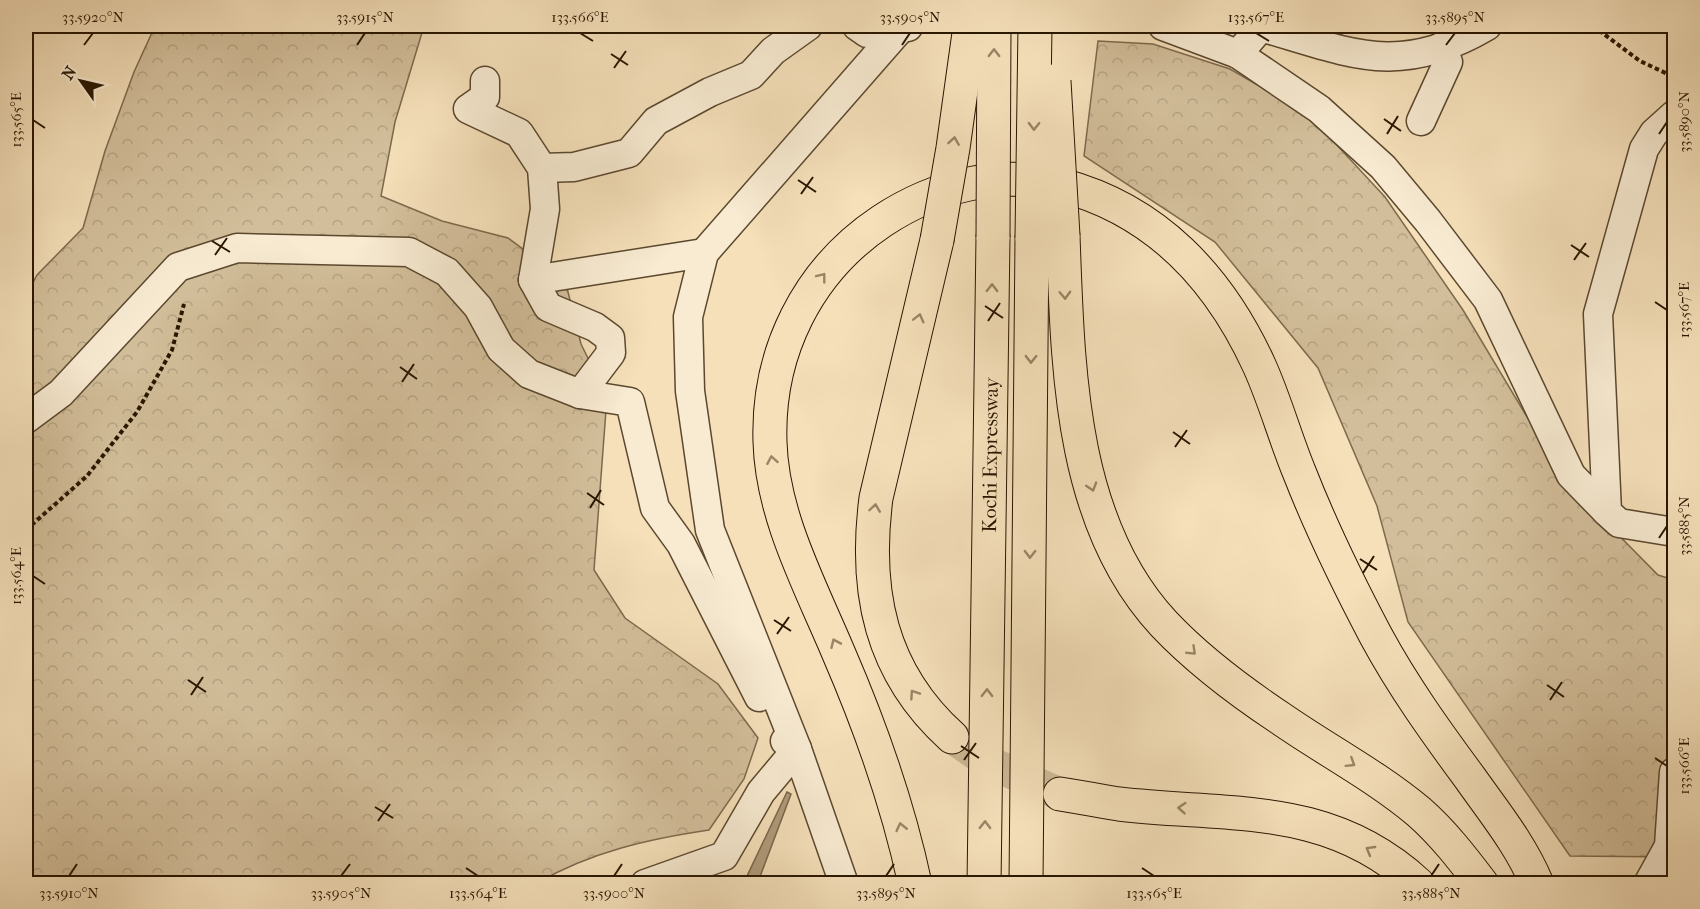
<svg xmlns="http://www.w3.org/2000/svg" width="1700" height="909" viewBox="0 0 1700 909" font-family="'IM FELL French Canon',serif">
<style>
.forest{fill:url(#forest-crowns);stroke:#7d6a4d;stroke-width:1.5}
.water{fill:#af9b7b;stroke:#79664a;stroke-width:1.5}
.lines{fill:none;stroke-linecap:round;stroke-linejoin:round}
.motorway-tunnel{stroke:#ccb895;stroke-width:33;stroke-dasharray:33 16;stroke-linecap:butt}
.minor-casing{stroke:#5b482e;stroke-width:31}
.motorway-casing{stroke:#281600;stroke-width:35}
.path{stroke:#281600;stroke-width:4;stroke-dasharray:4.5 3;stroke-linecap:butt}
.minor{stroke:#f8ebd2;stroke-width:28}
.motorway{stroke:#f5e0ba;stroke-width:33}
.motorway-bridge-casing{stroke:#281600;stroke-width:35;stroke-linecap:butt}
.motorway-bridge{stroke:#f5e0ba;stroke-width:33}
.oneway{stroke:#998566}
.ticks{fill:none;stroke:#281600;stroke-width:2}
.labels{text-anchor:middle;stroke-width:6;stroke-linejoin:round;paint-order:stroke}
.street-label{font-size:20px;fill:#281600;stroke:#f8ebd2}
.neatline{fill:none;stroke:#281600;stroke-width:2}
.ticks-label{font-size:15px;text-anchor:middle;fill:#281600}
</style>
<defs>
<pattern id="forest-crowns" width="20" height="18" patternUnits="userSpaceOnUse" patternTransform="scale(1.5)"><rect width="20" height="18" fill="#d2be9a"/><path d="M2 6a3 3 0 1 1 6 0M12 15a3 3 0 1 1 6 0" fill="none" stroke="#b4a383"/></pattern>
</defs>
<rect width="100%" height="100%" fill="#f5e0ba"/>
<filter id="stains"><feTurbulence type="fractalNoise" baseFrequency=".00333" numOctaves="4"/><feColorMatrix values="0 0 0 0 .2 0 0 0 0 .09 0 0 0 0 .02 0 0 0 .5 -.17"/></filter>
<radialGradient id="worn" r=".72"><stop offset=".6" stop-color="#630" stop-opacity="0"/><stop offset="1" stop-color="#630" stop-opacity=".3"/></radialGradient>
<g class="forest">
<path d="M155 26H424L395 122 381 196 442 221 508 238 565 280 581 344 607 397 594 570 625 618 718 684 758 738 744 779 709 830C648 839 591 852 537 883L26 884V296L37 275 83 228 105 151 134 72Z"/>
<polygon points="1098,41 1153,44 1230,69 1309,115 1385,197 1463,310 1566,482 1658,575 1674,580 1674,857 1570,856 1408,622 1377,506 1318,368 1215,242 1084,156"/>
</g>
<polygon class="water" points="787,792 791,794 758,882 747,876"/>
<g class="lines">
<polyline class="motorway-tunnel" points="952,737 988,762 1060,794"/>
<g class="minor-casing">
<g id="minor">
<polyline points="857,26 867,33 908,27"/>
<polyline points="1163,26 1238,54 1319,109 1383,167 1428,221 1488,300 1571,475 1607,512"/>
<path d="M1238 54 1261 27C1351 53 1399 78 1487 26"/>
<polyline points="485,81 485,97 468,109 519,133 542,168 545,209 533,280"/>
<polyline points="1674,115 1654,133 1644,149 1598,314 1607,512 1619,523 1674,532"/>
<polyline points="1421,121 1448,62 1441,47"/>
<polyline points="542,168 574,167 629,153 656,121 710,92 751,75 773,51 808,26"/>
<polyline points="580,394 630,402 655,508 681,544 759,697"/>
<polyline points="26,419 61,393 178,267 237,248 409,252 447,272 478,307 501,349 529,374 580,394 611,353 610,338 595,327 548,307 533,280 704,253"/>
<polyline points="645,884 724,856 761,792 797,749 785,741"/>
<polyline points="844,884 797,749 710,530 690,391 688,317 704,253 899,30"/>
<polyline points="1648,884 1669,846 1674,772"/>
</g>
</g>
<g class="motorway-casing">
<g id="motorway">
<path d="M1063 236C1068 366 1069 522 1164 624 1198 660 1238 690 1280 718 1326 750 1376 776 1419 812 1443 833 1463 859 1482 884"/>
<path d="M937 240 876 498C864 591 880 672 952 737"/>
<path d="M1060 794C1080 797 1100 801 1119 804 1229 817 1328 801 1418 884"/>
<path d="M915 884C898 804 871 728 839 654 811 587 772 516 770 442 767 353 807 271 882 221 935 186 998 170 1061 185 1156 210 1219 278 1259 365 1275 400 1285 438 1300 474 1322 530 1348 583 1376 636 1403 686 1436 732 1470 778 1494 812 1521 845 1537 884"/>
<path id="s1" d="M984 884 993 237"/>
<polyline points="1026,884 1032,238"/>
</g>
</g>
<g class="path">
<polyline points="1593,26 1640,61 1674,77"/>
<polyline points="26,530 87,476 137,412 172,350 184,304"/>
</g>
<use href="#minor" class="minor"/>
<use href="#motorway" class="motorway"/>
<g class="motorway-bridge-casing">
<g id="motorway-bridge">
<polyline points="1054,81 1063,236"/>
<polyline points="993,237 994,26"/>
<polyline points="1032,238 1035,26"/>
<polyline points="937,240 953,148 970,26"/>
</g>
</g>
<use href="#motorway-bridge" class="motorway-bridge"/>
</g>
<defs><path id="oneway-chevron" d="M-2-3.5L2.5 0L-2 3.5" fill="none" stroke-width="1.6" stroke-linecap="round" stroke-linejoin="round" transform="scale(1.5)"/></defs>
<g class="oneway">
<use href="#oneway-chevron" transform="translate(994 53) rotate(-90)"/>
<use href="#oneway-chevron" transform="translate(1034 126) rotate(91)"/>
<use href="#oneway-chevron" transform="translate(954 141) rotate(-81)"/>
<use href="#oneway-chevron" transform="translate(822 277) rotate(-52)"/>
<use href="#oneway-chevron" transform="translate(992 288) rotate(-89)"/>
<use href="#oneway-chevron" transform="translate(1065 295) rotate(88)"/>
<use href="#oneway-chevron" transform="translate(919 318) rotate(-76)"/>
<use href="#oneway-chevron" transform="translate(1031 359) rotate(91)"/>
<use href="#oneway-chevron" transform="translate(772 460) rotate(-100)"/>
<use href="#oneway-chevron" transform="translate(1092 487) rotate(73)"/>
<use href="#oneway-chevron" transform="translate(875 508) rotate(-82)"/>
<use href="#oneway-chevron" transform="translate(1030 554) rotate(91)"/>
<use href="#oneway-chevron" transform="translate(835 643) rotate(-114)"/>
<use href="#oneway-chevron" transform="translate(1192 651) rotate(44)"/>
<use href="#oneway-chevron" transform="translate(987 693) rotate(-89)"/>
<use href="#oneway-chevron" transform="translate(914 694) rotate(-124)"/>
<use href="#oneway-chevron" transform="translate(1351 763) rotate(32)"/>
<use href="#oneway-chevron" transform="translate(1182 808) rotate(-176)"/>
<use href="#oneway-chevron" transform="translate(985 825) rotate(-89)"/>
<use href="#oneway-chevron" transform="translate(901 827) rotate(-103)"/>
<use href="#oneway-chevron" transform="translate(1370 850) rotate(-150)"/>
</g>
<path class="ticks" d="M580 33 593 41M1256 33 1269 41M84 45 93 33M357 45 365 33M902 45 910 33M1446 45 1455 33M611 54 628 65M614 68 626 51M1384 119 1401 131M33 120 45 128M1387 134 1398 116M1659 134 1667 122M798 180 816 192M801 194 813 177M212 241 230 252M1571 245 1589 257M215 255 227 238M1574 260 1586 243M1655 302 1667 310M985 306 1003 318M988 321 1000 303M400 367 417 379M402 382 414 364M1173 432 1190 444M1175 447 1187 430M587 493 604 505M590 508 601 490M1659 538 1667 526M1360 559 1377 570M1363 573 1374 556M33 576 45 584M774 620 791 631M777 634 789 617M188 680 206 692M1547 685 1564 697M191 695 203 677M1550 700 1562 682M961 746 979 758M1655 758 1667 766M964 760 976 743M375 807 393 818M378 821 390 804M466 868 478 876M1142 868 1154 876M69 876 77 864M341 876 350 864M614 876 622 864M886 876 894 864M1431 876 1439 864"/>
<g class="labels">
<g class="street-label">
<text dy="7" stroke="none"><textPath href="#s1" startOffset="429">Kochi Expressway</textPath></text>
</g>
</g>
<rect width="1700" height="909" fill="none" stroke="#f5e0ba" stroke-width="66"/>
<g transform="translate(81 81) rotate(304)" stroke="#f8ebd2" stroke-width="4.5" paint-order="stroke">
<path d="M0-4.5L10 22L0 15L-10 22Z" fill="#281600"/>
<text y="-9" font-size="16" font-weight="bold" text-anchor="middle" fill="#281600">N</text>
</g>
<rect x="33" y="33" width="1634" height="843" class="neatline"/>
<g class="ticks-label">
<text x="93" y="22">33.5920°N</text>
<text x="365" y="22">33.5915°N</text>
<text x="580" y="22">133.566°E</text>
<text x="910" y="22">33.5905°N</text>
<text x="1256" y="22">133.567°E</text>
<text x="1455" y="22">33.5895°N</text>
<text transform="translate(16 120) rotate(-90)" y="5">133.565°E</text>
<text transform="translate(1684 122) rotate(-90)" y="5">33.5890°N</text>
<text transform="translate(1684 310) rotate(-90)" y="5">133.567°E</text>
<text transform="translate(1684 526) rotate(-90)" y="5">33.5885°N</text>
<text transform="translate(16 576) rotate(-90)" y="5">133.564°E</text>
<text transform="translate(1684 766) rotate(-90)" y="5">133.566°E</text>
<text x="69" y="898">33.5910°N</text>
<text x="341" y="898">33.5905°N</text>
<text x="478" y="898">133.564°E</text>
<text x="614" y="898">33.5900°N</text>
<text x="886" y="898">33.5895°N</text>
<text x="1154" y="898">133.565°E</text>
<text x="1431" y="898">33.5885°N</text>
</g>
<rect width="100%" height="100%" filter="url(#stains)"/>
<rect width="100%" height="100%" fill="url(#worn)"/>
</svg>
